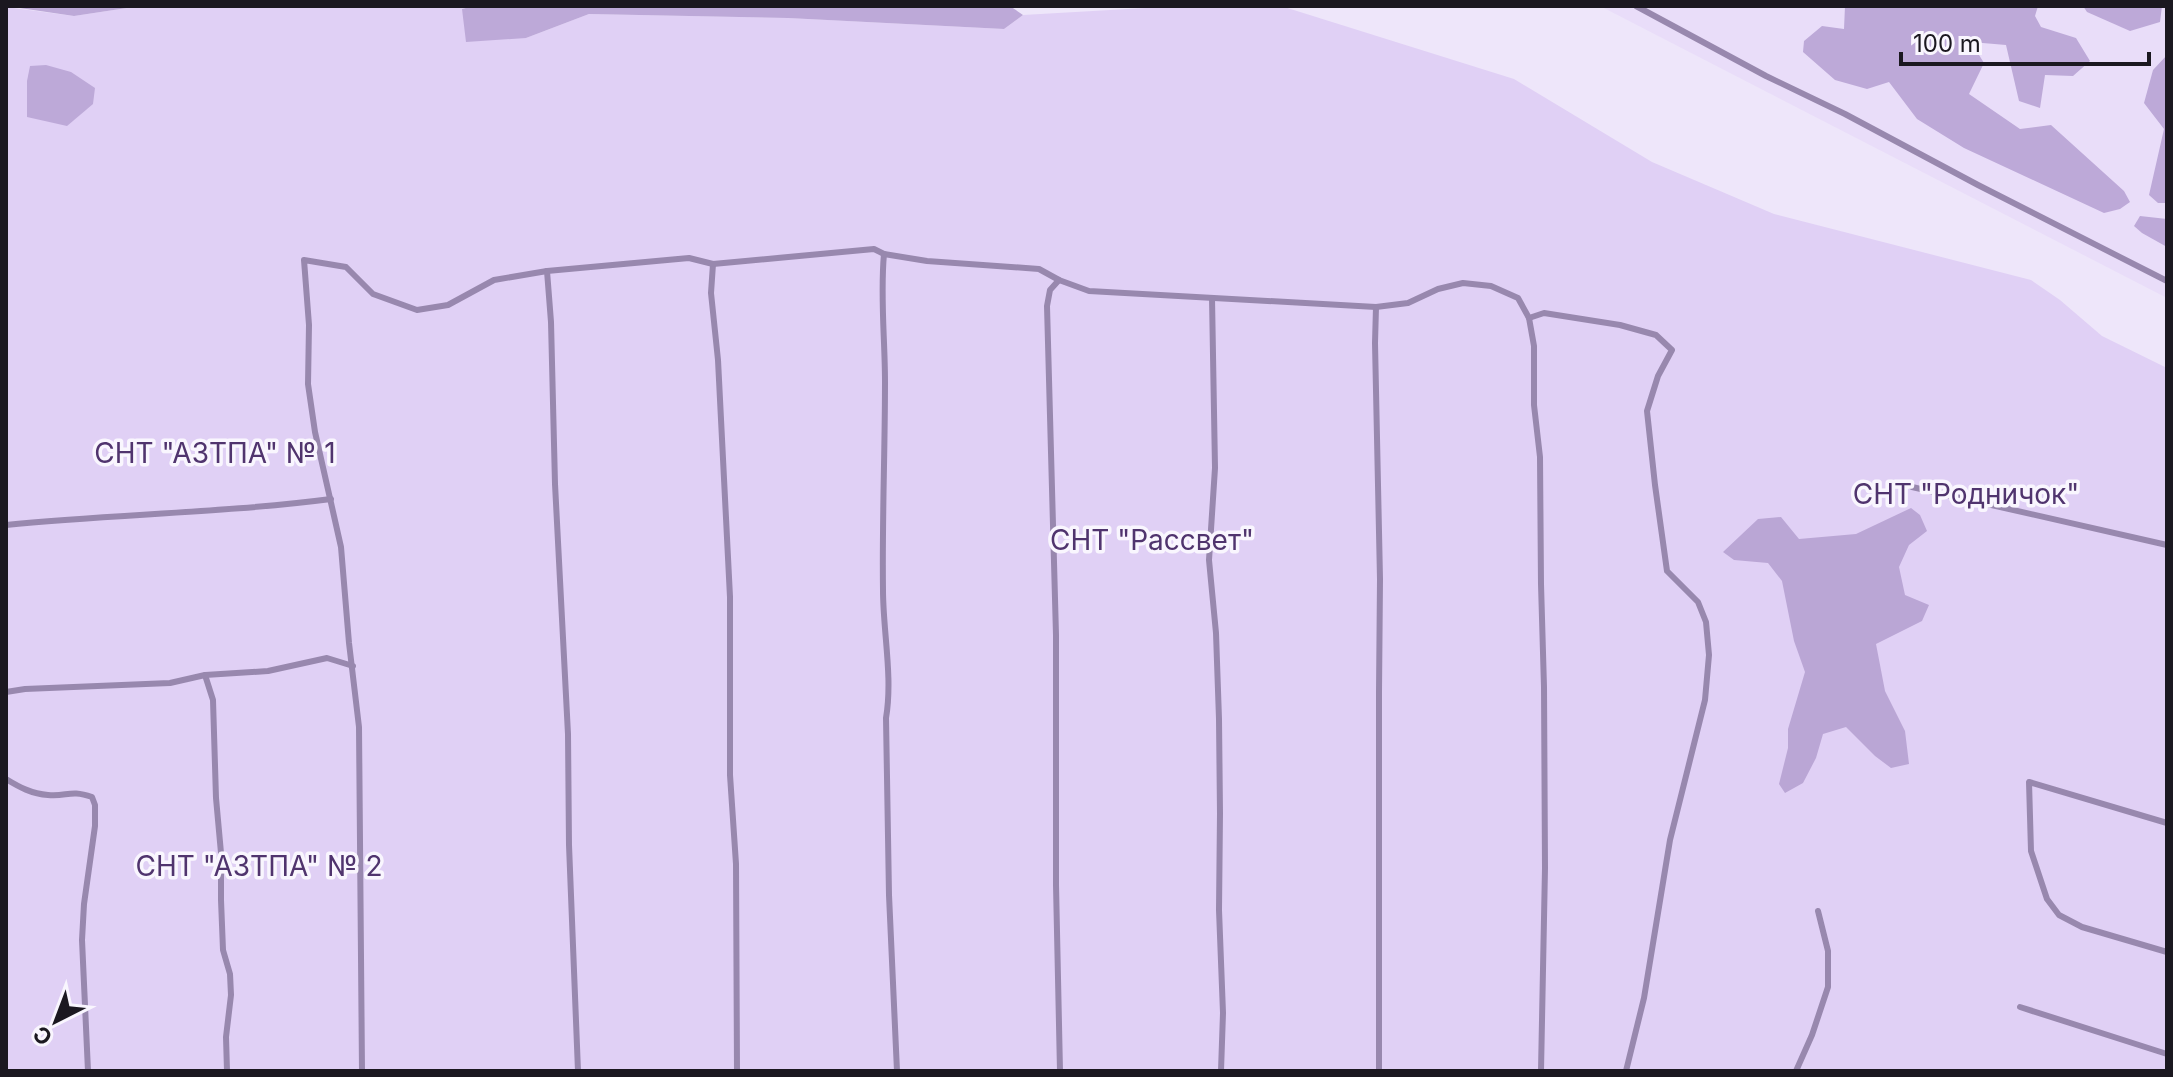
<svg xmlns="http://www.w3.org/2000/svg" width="2173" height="1077" viewBox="0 0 2173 1077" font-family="Inter,sans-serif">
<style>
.built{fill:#e9ddf9}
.green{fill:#e0d0f5}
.forest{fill:#bda9d8}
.water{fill:#baa6d5}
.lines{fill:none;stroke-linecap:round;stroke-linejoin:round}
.service{stroke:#9888ae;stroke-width:6}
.labels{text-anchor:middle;stroke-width:7;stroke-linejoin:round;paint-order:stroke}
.park-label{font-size:28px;fill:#50346e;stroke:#f9f6fe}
</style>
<rect width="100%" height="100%" fill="#eee6fa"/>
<polygon class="built" points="1600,6 2167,6 2167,298"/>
<polygon class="green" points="140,6 302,6 320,8 325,6 473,6 462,9 526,38 589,14 788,18 1004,29 1023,15 1180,6 1281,6 1514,79 1652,162 1774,214 2031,280 2060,300 2102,336 2167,368 2167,1071 6,1071 6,7 74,16"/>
<g class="forest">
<polygon points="6,6 140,6 74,16"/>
<polygon points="473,6 1010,6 1023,15 1004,29 788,18 589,14 526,38 466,42 462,9"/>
<polygon points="1845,6 2038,6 2035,16 2041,27 2076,38 2090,61 2073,76 2045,75 2040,108 2019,101 2006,45 1971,42 1984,63 1969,94 2020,129 2051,125 2124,191 2130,202 2120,209 2104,213 1964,148 1917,119 1889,82 1867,89 1835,80 1803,52 1804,41 1822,26 1844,29"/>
<polygon points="2083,6 2162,6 2160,22 2130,31 2087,12"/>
<polygon points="2167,55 2167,203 2158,203 2149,195 2164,129 2144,103 2153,70"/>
<polygon points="46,65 71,72 95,88 93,104 67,126 27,117 27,81 30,66"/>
<polygon points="2140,216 2167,219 2167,247 2142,233 2134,226"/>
</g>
<polygon class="water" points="1911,508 1920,515 1927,531 1909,545 1899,567 1905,595 1929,605 1922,621 1876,644 1885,691 1905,731 1909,764 1891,768 1875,756 1846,727 1823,734 1816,758 1803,783 1785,793 1779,784 1788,748 1788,729 1805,672 1794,641 1782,581 1768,563 1734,560 1723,552 1758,519 1781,517 1799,539 1856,534"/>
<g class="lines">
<g class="service">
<polyline points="1636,6 1766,76 1845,114 1978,185 2167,281"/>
<path d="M884 254C880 296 885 339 885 382 885 452 882 521 883 590 883 632 893 677 886 718L889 895 897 1071"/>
<polyline points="713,264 711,293 718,360 730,597 730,775 736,864 737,1071"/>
<polyline points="1059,280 1050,290 1047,306 1056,635 1056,885 1060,1071"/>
<polyline points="1212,298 1215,468 1209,560 1216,633 1219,719 1220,813 1219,910 1223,1013 1221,1071"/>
<polyline points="1376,307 1375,343 1380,579 1379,692 1379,1071"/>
<polyline points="1529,318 1534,346 1534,405 1540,457 1541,584 1544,687 1545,868 1541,1071"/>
<polyline points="1912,487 2167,545"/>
<path d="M6 525C114 514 223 513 331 499"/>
<polyline points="205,675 213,700 216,798 221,853 221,900 223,950 230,974 231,995 226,1037 227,1071"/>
<polyline points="6,692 25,689 170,683 205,675 268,671 327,658 353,666"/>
<path d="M6 779C19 787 32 794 48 795 67 797 70 789 92 797L95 805V826L84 904 82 940 88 1071"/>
<polyline points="2167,823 2029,782 2031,851 2047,899 2059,915 2082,927 2167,952"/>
<polyline points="2020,1007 2167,1054"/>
<polyline points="362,1071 359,727 349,643 341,547 315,432 308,384 309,325 304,260 346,267 373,294 417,310 448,305 494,280 547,271"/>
<polyline points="578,1071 569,845 568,734 555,484 551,322 547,271 689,258 713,264 874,249 884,254 927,261 1039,269 1059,280 1089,291 1376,307 1408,303 1438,289 1463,283 1491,286 1518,298 1529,318 1544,313 1620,325 1656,335 1672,350 1658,376 1647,411 1655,485 1667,571 1698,602 1706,622 1709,655 1705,700 1670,840 1644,998 1626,1071"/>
<polyline points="1796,1071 1812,1035 1828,987 1828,951 1818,911"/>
</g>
</g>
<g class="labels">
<g class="park-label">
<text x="215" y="463">СНТ "АЗТПА" № 1</text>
<text x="1966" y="504">СНТ "Родничок"</text>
<text x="1152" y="550">СНТ "Рассвет"</text>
<text x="259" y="876">СНТ "АЗТПА" № 2</text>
</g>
</g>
<rect width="2173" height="1077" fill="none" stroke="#1b1820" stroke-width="16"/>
<g transform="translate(56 1021) rotate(222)" stroke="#f9f6fe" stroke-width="6" paint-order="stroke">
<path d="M0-6L14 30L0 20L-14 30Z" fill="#1b1820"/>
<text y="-12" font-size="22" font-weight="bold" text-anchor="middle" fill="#1b1820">С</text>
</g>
<path d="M1901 52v12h248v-12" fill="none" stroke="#1b1820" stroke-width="4"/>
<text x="1913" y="52" font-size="24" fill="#1b1820" stroke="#f9f6fe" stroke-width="6" paint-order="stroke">100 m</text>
</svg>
